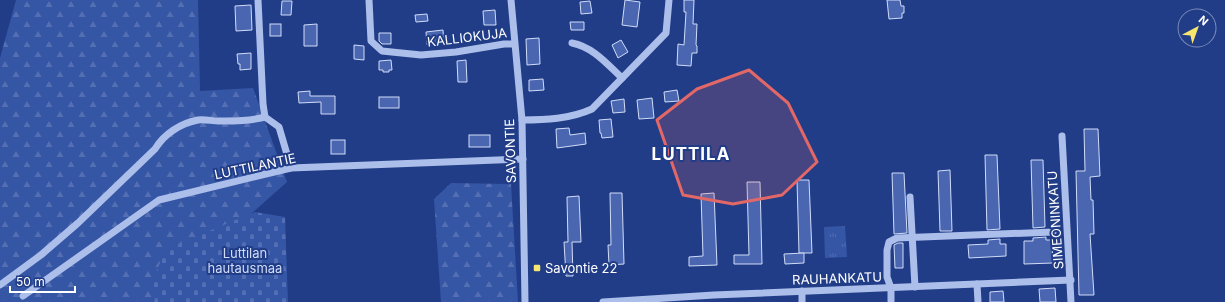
<svg xmlns="http://www.w3.org/2000/svg" width="1225" height="302" viewBox="0 0 1225 302" font-family="Inter,sans-serif">
<style>
.grass{fill:url(#grass-tufts)}
.forest{fill:url(#forest-firs)}
.cemetery{fill:url(#cemetery-stones)}
.building{fill:#4a66b0;stroke:#d0dcf8}
.lines{fill:none;stroke-linecap:round;stroke-linejoin:round}
.minor{stroke:#acbeea;stroke-width:7}
.marked{fill:#e26868;fill-opacity:0.2;stroke:#e26868;stroke-width:3;stroke-linejoin:round}
.poi-dot{fill:#f7e66d;stroke:#213d88;stroke-width:1.5}
.labels{text-anchor:middle;stroke-width:4;stroke-linejoin:round;paint-order:stroke}
.street-label{font-size:13px;fill:#fff;stroke:#213d88}
.park-label{font-size:13px;fill:#d0dcf8;stroke:#213d88}
.poi-label{font-size:13px;fill:#fff;stroke:#213d88;text-anchor:start}
.district-label{font-size:17px;font-weight:bold;letter-spacing:1px;fill:#fff;stroke:#213d88}
</style>
<defs>
<pattern id="grass-tufts" width="24" height="20" patternUnits="userSpaceOnUse"><rect width="24" height="20" fill="#3555a5"/><path d="M3 7l-1-3M5 7V3M7 7l1-3M15 17l-1-3M17 17v-4M19 17l1-3" fill="none" stroke="#536eb2"/></pattern>
<pattern id="forest-firs" width="22" height="20" patternUnits="userSpaceOnUse"><rect width="22" height="20" fill="#3555a5"/><path d="M5 1l3.5 6h-7zM16 11l3.5 6h-7z" fill="#536eb2"/></pattern>
<pattern id="cemetery-stones" width="16" height="16" patternUnits="userSpaceOnUse"><rect width="16" height="16" fill="#3555a5"/><path d="M2 7V4a2 2 0 0 1 4 0v3zM10 15v-3a2 2 0 0 1 4 0v3z" fill="#536eb2"/></pattern>
</defs>
<rect width="100%" height="100%" fill="#213d88"/>
<polygon class="grass" points="845,226 847,257 825,258 824,227"/>
<g class="forest">
<polygon points="16,0 198,0 200,91 253,88 287,182 152,302 0,302 0,58"/>
<polygon points="451,183 511,184 518,302 441,302 434,199"/>
</g>
<polygon class="cemetery" points="255,212 285,217 288,302 151,302 155,300 149,289 166,249"/>
<g class="building">
<polygon points="625,0 640,2 637,27 622,25"/>
<polygon points="684,0 694,0 693,24 697,24 696,45 697,46 697,53 692,53 691,66 677,65 678,44 684,45 686,12 684,12"/>
<polygon points="887,0 900,0 901,6 904,6 904,13 902,13 902,18 889,19"/>
<polygon points="282,1 292,1 291,15 281,15"/>
<polygon points="590,1 592,13 581,14 580,2"/>
<polygon points="251,5 252,30 236,31 235,6"/>
<polygon points="495,10 496,25 484,25 483,11"/>
<polygon points="427,14 428,21 416,22 415,15"/>
<polygon points="570,22 584,22 584,30 571,30"/>
<rect x="270" y="24" width="11" height="12"/>
<polygon points="317,24 317,46 304,46 304,25"/>
<polygon points="443,30 444,43 427,45 426,32"/>
<polygon points="379,33 391,33 391,44 382,44 379,41"/>
<polygon points="539,38 540,64 527,65 526,39"/>
<polygon points="621,40 628,52 618,58 612,45"/>
<polygon points="354,45 364,46 364,60 354,59"/>
<polygon points="251,53 251,69 240,70 240,64 238,64 237,54"/>
<polygon points="391,60 392,70 389,70 389,72 383,72 383,70 379,70 379,61"/>
<polygon points="466,60 467,82 458,82 457,61"/>
<polygon points="543,79 544,90 529,91 529,80"/>
<polygon points="677,90 679,101 665,102 664,92"/>
<polygon points="310,91 310,96 335,96 335,114 321,114 321,102 299,103 298,92"/>
<rect x="379" y="97" width="20" height="11"/>
<polygon points="652,98 654,118 639,119 637,100"/>
<polygon points="624,99 625,112 613,113 611,101"/>
<polygon points="611,119 613,137 602,138 601,133 600,133 599,120"/>
<polygon points="569,128 570,135 585,133 586,144 557,148 556,129"/>
<polygon points="1084,129 1098,129 1100,176 1090,177 1091,200 1093,200 1094,234 1090,234 1094,295 1079,295 1076,171 1085,171"/>
<rect x="469" y="135" width="21" height="12"/>
<rect x="331" y="140" width="14" height="14"/>
<polygon points="985,155 997,155 1000,229 987,230"/>
<polygon points="1031,160 1043,160 1045,227 1033,228"/>
<polygon points="950,170 952,231 940,231 938,171"/>
<polygon points="892,173 904,173 907,233 894,234"/>
<polygon points="797,180 809,180 812,253 799,253"/>
<polygon points="747,182 760,182 762,264 734,264 734,255 749,255"/>
<polygon points="610,193 622,193 624,264 609,265 608,245 611,245"/>
<polygon points="714,193 717,265 689,266 689,257 703,256 701,194"/>
<polygon points="579,196 581,242 572,242 573,276 566,276 564,242 568,242 567,197"/>
<polygon points="1046,237 1046,240 1052,240 1053,263 1024,264 1024,241 1033,241 1033,238"/>
<polygon points="1000,239 1000,244 1006,244 1006,256 969,258 968,245 988,244 988,240"/>
<polygon points="898,243 903,243 903,268 895,268 894,245"/>
<polygon points="804,253 804,263 785,264 784,254"/>
<polygon points="1055,288 1056,302 1040,302 1039,289"/>
<polygon points="1003,291 1004,302 990,302 990,292"/>
</g>
<g class="lines">
<g class="minor">
<polyline points="258,0 263,104 265,117 279,127 291,168"/>
<polyline points="369,0 371,41 382,51 421,55 456,52 504,44 514,44"/>
<polyline points="511,0 522,120 525,302"/>
<path d="M572 43C593 47 607 64 622 78"/>
<path d="M522 120C545 120 570 119 592 109L666 33 669 0"/>
<polyline points="1062,136 1071,302"/>
<polyline points="910,197 915,287"/>
<polyline points="977,284 978,302"/>
<path d="M0 285 41 255 78 223 155 149C164 134 181 123 198 120 205 119 212 121 219 121 235 121 250 121 265 117"/>
<polyline points="802,291 802,302"/>
<polyline points="23,296 159,200 291,168 523,159"/>
<polyline points="603,302 714,295 1071,280"/>
<polyline points="891,302 891,288 887,277 887,250 889,242 897,238 1053,232"/>
</g>
</g>
<path class="marked" d="M749 70 788 103 817 162 782 195 733 204 683 195 657 120 697 89Z"/>
<rect class="poi-dot" x="533" y="264" width="8" height="8" rx="2"/>
<g class="labels">
<g class="street-label">
<text transform="translate(467 37) rotate(-7)" y="5">KALLIOKUJA</text>
<text transform="translate(510 151) rotate(-92)" y="5">SAVONTIE</text>
<text transform="translate(255 166) rotate(-12)" y="5">LUTTILANTIE</text>
<text transform="translate(1055 220) rotate(-94)" y="5">SIMEONINKATU</text>
<text transform="translate(837 278) rotate(-2)" y="5">RAUHANKATU</text>
</g>
<g class="park-label">
<text x="245" y="258">Luttilan<tspan x="245" dy="15">hautausmaa</tspan></text>
</g>
<g class="poi-label">
<text x="545" y="273">Savontie 22</text>
</g>
<g class="district-label">
<text x="691" y="160">LUTTILA</text>
</g>
</g>
<g transform="translate(1197 28) rotate(41)"><circle r="19" fill="#213d88" stroke="#7a8bb8"/>
<path d="M0-3L7 15L0 10L-7 15Z" fill="#f7e66d"/>
<text y="-6" font-size="11" font-weight="bold" text-anchor="middle" fill="#ffffff">N</text>
</g>
<path d="M10 286v6h65v-6" fill="none" stroke="#ffffff" stroke-width="2"/>
<text x="16" y="286" font-size="12" fill="#ffffff" stroke="#213d88" stroke-width="3" paint-order="stroke">50 m</text>
</svg>
